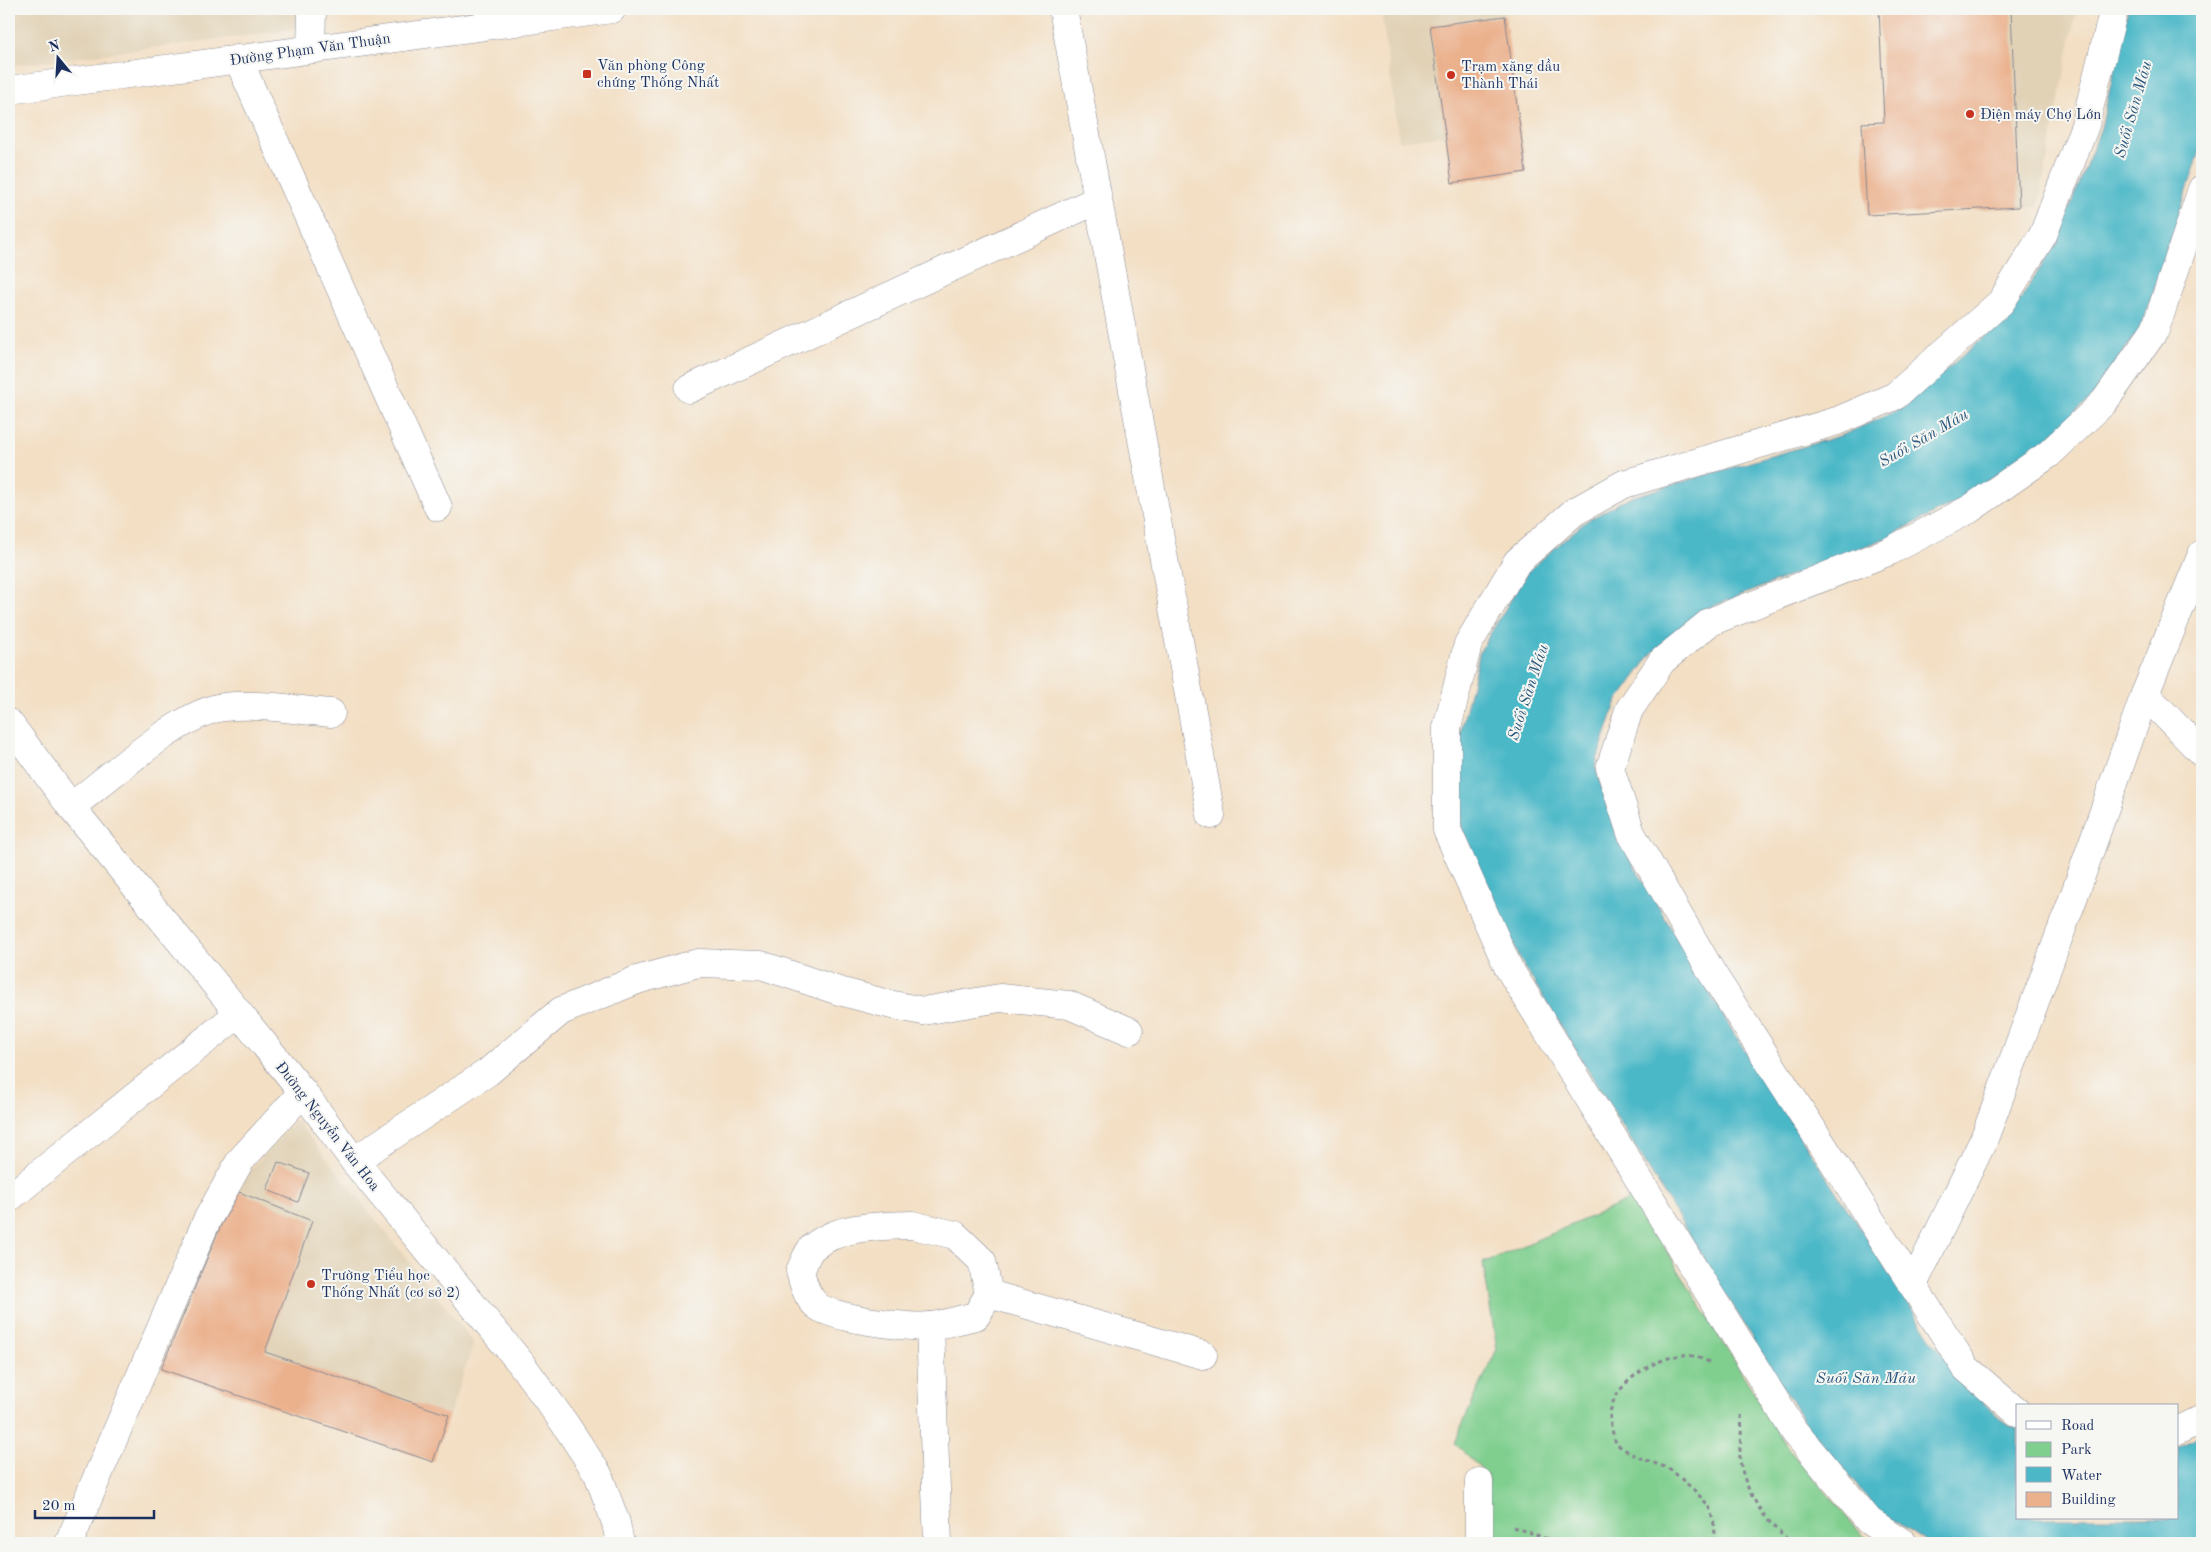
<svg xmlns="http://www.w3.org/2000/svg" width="2211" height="1552" viewBox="0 0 2211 1552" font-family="'Old Standard TT',serif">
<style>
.built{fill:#e1d2b6}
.green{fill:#80cf8f;stroke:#4e7f76}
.water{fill:#4cb8c7;stroke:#347492}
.building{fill:#ebb18d}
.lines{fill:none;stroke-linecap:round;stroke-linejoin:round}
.minor-casing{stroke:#878791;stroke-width:29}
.major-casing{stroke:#878791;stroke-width:29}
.path{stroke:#878791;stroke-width:3;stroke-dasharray:4 4;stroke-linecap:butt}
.minor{stroke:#fff;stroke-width:28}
.major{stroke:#fff;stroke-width:28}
.poi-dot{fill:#c8321e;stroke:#f6f6f2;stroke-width:2}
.labels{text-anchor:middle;stroke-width:4;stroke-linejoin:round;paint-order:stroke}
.street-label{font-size:15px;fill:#1b2f5e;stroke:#f6f6f2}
.poi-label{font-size:15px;fill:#1b2f5e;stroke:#f6f6f2;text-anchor:start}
.water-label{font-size:16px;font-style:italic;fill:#2a587e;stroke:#f6f6f2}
</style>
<rect width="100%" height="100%" fill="#f6f6f2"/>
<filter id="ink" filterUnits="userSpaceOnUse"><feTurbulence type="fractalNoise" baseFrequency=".02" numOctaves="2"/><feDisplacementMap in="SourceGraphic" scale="10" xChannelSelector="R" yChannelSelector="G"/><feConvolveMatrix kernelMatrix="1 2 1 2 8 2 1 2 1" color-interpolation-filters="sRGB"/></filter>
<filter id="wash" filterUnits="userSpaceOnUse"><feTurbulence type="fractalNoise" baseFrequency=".0096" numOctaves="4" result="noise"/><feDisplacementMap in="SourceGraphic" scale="20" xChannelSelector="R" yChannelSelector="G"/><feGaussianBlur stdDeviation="1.12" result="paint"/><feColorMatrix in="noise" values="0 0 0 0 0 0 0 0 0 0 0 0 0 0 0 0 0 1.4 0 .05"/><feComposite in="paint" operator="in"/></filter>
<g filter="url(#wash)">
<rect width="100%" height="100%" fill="#f3dfc4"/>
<g class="built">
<polygon points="9,9 297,9 297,29 9,66"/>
<polygon points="1381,9 1504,9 1526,172 1452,183 1445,135 1399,141"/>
<polygon points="1879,9 2077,9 2038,207 1867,215 1862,123 1884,121"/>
<polygon points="296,1120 474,1343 433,1462 161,1369 221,1225 250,1170"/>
</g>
<polygon class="green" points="1634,1198 1790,1451 1864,1536 1875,1543 1488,1543 1487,1475 1454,1443 1497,1349 1483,1263"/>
<polygon class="water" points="2128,9 2202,9 2202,145 2143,323 2094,395 2043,442 1965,497 1886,538 1701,611 1652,653 1616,703 1595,766 1617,837 1734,1034 1957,1378 2010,1426 2017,1429 2017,1518 2177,1518 2177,1446 2202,1435 2202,1543 1929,1543 1879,1511 1806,1425 1521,961 1461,826 1461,730 1480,651 1528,571 1585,522 1628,498 1843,435 1903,408 2013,311 2055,245 2101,128"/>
<g id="blocks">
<g class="building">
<polygon points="1879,9 2011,9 2019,207 1867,215 1862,123 1884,122"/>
<polygon points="1505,16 1526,172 1452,183 1430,26"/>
<polygon points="278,1162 309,1173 298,1202 267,1190"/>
<polygon points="239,1192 312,1221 265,1352 449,1415 433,1462 161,1369 221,1225"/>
</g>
</g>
</g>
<g filter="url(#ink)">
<use href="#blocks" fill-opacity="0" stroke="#878791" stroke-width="1"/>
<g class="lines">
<g class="minor-casing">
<g id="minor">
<polyline points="1063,9 1211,815"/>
<polyline points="311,49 312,9"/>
<polyline points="238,59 438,507"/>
<polyline points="689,389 1097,200"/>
<polyline points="2145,694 2202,753"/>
<polyline points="9,723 71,807 303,1092 354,1161 520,1362 565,1424 598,1474 616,1523 620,1543"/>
<path d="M71 807C105 781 184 710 224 707 259 703 296 710 331 713"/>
<polyline points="354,1161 488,1072 561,1011 637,980 698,963 761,965 839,991 888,1004 923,1011 1000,998 1069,1005 1129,1031"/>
<polyline points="9,1198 238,1014"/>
<path d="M912 1225 955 1235 982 1261 989 1294 976 1316C961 1319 946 1324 931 1326 910 1328 831 1319 816 1305 806 1296 803 1282 800 1271 804 1264 807 1252 813 1247 840 1225 880 1226 912 1225Z"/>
<polyline points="1913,1285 1984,1139 2074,896 2145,694 2202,554"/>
<polyline points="989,1294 1203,1355"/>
<polyline points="930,1326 938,1543"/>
<polyline points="2017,1412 1966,1368 1712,973 1631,833 1610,768 1629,710 1662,661 1710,622 1890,551 1970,509 2049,454 2104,402 2155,330 2202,189"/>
<polyline points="2177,1431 2202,1419"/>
<polyline points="1479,1482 1479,1543"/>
<polyline points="69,1543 207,1220 240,1161 303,1092"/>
<polyline points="1903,1543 1869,1521 1794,1431 1508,967 1447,830 1447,728 1468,644 1517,562 1574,512 1624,484 1837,421 1895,396 2001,302 2043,235 2085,125 2114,9"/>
</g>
</g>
<g class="major-casing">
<polyline id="major" points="9,90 612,9"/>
</g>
<g class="path">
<path d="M1709 1362C1702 1359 1691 1354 1683 1355 1654 1358 1609 1385 1610 1418 1610 1426 1614 1436 1616 1444L1635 1456 1670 1469 1693 1489 1709 1506 1715 1528 1714 1543"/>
<path d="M1741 1415C1743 1429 1739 1444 1740 1458 1742 1487 1768 1529 1794 1543"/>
<polyline points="1513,1527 1560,1543"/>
</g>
<use href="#minor" class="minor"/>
<use href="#major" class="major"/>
</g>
</g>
<g class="poi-dot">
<rect x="582" y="69" width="10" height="10" rx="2.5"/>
<circle cx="1451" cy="75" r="5"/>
<circle cx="1970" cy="114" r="5"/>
<circle cx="311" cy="1284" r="5"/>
</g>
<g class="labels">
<g class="street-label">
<text transform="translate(310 49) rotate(-8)" y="5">Đường Phạm Văn Thuận</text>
<text transform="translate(328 1126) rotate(52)" y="5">Đường Nguyễn Văn Hoa</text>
</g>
<g class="poi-label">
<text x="597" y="70">Văn phòng Công<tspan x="597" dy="17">chứng Thống Nhất</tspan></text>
<text x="1461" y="71">Trạm xăng dầu<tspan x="1461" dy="17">Thành Thái</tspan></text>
<text x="1980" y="119">Điện máy Chợ Lớn</text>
<text x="321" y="1280">Trường Tiểu học<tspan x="321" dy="17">Thống Nhất (cơ sở 2)</tspan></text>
</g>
<g class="water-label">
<text transform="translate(2132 109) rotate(-74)" y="6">Suối Săn Máu</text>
<text transform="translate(1923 437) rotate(-30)" y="6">Suối Săn Máu</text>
<text transform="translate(1527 692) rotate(-72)" y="6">Suối Săn Máu</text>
<text x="1866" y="1383">Suối Săn Máu</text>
</g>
</g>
<rect width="2211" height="1552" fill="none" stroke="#f6f6f2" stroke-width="30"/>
<rect x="2016" y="1404" width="162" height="115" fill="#f6f6f2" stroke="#9ea6b7"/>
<rect x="2026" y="1421" width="25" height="8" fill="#ffffff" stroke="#9ea6b7"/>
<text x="2061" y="1430" font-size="15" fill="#1b2f5e">Road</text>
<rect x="2026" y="1442" width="25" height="15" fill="#80cf8f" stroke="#9ea6b7"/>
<text x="2061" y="1454" font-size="15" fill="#1b2f5e">Park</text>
<rect x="2026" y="1467" width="25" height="15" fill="#4cb8c7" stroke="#9ea6b7"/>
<text x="2061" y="1480" font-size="15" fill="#1b2f5e">Water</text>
<rect x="2026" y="1492" width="25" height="15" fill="#ebb18d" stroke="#9ea6b7"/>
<text x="2061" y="1504" font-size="15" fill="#1b2f5e">Building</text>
<g transform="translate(58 58) rotate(342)" stroke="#f6f6f2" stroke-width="4" paint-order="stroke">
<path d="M0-4L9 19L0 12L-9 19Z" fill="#1b2f5e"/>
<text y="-8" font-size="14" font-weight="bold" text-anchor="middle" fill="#1b2f5e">N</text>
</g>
<path d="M35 1510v8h119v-8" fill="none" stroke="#1b2f5e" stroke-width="2.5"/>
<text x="42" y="1510" font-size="15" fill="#1b2f5e" stroke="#f6f6f2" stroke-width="4" paint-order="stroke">20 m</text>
</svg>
